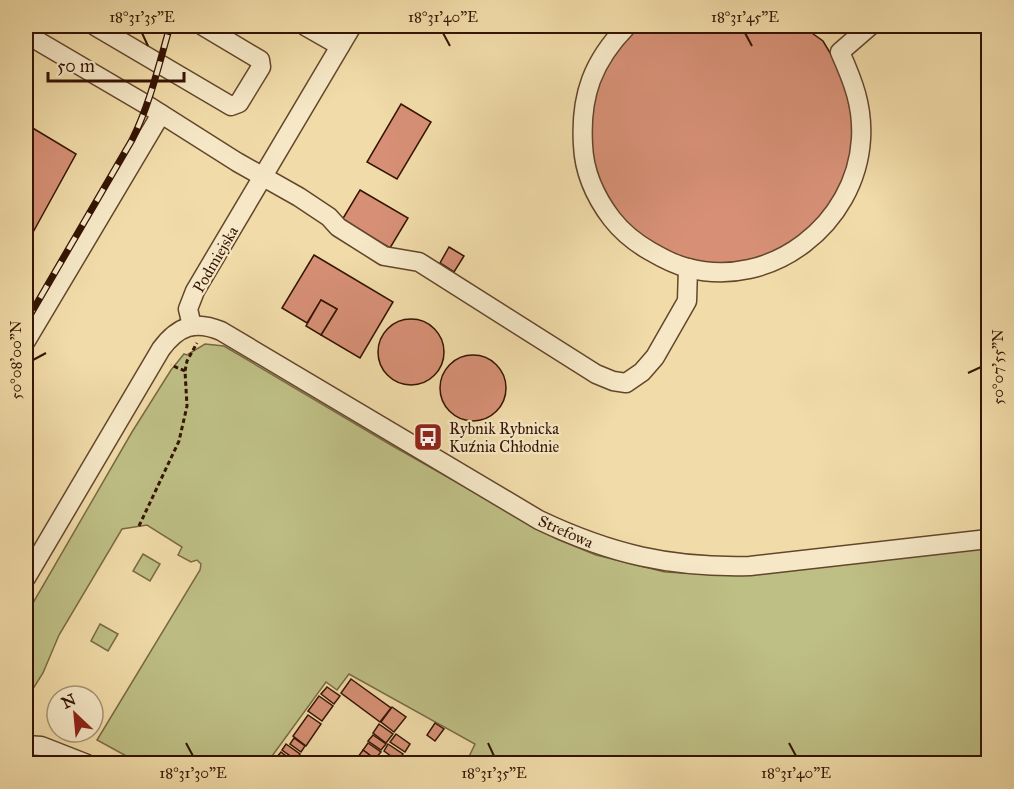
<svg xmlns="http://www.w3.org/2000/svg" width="1014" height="789" viewBox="0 0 1014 789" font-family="'IM FELL Great Primer',serif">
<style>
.green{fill:#bebf85;stroke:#796a44;stroke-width:1.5}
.building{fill:#d79076;stroke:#341402;stroke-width:1.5}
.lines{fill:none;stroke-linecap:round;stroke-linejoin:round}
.minor-casing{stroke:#63462c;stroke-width:21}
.path{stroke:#341402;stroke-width:3;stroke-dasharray:4.5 3;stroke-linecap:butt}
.minor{stroke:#f6e8c7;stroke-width:18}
.rail-casing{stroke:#341402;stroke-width:7}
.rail{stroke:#f6e8c7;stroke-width:4.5;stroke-dasharray:14;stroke-linecap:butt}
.ticks{fill:none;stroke:#341402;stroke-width:2}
.labels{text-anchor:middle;stroke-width:4.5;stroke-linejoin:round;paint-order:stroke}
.street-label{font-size:16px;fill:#341402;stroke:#f6e8c7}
.poi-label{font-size:16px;fill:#341402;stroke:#f6e8c7;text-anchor:start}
.neatline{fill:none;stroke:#341402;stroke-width:2}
.ticks-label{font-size:15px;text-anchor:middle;fill:#341402}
</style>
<rect width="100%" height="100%" fill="#f1dca9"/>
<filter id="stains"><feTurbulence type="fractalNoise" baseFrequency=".00333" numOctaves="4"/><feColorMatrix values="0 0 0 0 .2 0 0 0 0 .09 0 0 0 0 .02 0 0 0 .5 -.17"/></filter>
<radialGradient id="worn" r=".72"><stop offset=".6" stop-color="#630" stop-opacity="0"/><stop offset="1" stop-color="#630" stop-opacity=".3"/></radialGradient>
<g class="green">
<polygon points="205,344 224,346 391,445 557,539 596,555 665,572 719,575 988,548 988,763 466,763 475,744 349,674 337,690 326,682 267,763 139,763 97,740 200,570 201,564 197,560 191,562 178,555 182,547 147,525 122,529 59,635 43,673 26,700 26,615 132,432 171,370 184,354 187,355"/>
<polygon points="143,554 160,564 150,581 133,571"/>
<polygon points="100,624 118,634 108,651 91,641"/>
</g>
<g class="building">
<polygon points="643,26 802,26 823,41 850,86 859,138 846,190 815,233 770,260 717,269 665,256 622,225 595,180 587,128 599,76 630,33"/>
<polygon points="401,104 431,122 397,179 367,162"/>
<polygon points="26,124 76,154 26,245"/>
<polygon points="360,190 408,218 390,248 342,220"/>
<polygon points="449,247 464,256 454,272 440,263"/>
<polygon points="314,255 393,302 360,358 321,335 337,309 321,300 307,323 282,308"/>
<polygon points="321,300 337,309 321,335 306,326"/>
<circle cx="411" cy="352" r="33"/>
<circle cx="473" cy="388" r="33"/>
<polygon points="351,679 391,708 380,722 341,693"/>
<polygon points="327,687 340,696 334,704 321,694"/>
<polygon points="319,696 333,706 322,721 308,711"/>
<polygon points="392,707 406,717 394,732 381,722"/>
<polygon points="308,715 321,724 306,746 293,736"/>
<polygon points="435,723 444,729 435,741 427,735"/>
<polygon points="379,724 393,734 386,743 373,733"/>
<polygon points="396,734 410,744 405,752 390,742"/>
<polygon points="373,735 386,744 381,750 368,741"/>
<polygon points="294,738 305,746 301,752 290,744"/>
<polygon points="368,743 381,752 375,759 363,750"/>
<polygon points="286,744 300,754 296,760 282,750"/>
<polygon points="388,744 403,754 398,761 384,751"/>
<polygon points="363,750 375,759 372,764 367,764 358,757"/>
<polygon points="281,752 294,762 293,764 283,764 276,758"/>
</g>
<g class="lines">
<g class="minor-casing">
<g id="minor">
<polyline points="95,26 231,106 239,103 261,67 260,60 203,26"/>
<polyline points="305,26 340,46"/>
<path d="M627 26C593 61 580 95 583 145 584 172 596 198 612 219 623 233 636 243 650 251 662 258 675 265 688 268 771 290 856 224 861 139 863 106 853 81 840 52L870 26"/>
<polyline points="26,34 147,105 237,162 299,197 329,217 338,227 384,256 419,262 596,374 613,381 626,383 642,372 655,357 687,301 688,268"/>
<polyline points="192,326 188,309 195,291 352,26"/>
<polyline points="26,341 161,114"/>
<path d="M26 578 161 349C178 326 195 320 221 331L539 520C611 554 670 568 750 566L988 539"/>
<polyline points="26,745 41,746 87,764"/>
</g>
</g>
<g class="path">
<polyline points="185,371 187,361 197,343"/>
<polyline points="139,526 179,441 187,406 185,371 171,365"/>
</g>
<use href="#minor" class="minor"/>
<g class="rail-casing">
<path id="rail" d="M26 322 132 140C150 104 159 64 170 26"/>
</g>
<use href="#rail" class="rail"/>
</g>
<path class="ticks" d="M142 33 148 46M443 33 450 46M745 33 752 46M33 360 46 353M968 373 981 367M186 743 193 756M488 743 494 756M789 743 796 756"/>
<defs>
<g id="bus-square" transform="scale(1.5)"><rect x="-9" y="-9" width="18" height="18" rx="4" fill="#8f2418" stroke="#f6e8c7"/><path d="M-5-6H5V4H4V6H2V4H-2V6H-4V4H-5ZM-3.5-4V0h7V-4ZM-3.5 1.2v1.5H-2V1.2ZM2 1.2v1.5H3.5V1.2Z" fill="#fff"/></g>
</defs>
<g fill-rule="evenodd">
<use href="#bus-square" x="428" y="437"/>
</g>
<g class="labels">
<g class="street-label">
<text transform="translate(215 259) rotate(-60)" y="6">Podmiejska</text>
<text transform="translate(566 531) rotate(24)" y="6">Strefowa</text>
</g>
<g class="poi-label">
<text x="449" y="434">Rybnik Rybnicka<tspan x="449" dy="18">Kuźnia Chłodnie</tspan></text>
</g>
</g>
<rect width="1014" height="789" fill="none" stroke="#f1dca9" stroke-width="66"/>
<g transform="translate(75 714) rotate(334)"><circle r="28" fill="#f6e8c7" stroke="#a89378" stroke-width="1.5"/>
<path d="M0-4.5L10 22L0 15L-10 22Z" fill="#8f2418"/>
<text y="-9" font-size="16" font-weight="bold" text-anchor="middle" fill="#341402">N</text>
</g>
<path d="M48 72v9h136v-9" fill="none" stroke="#341402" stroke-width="3"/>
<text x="57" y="72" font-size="18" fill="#341402" stroke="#f6e8c7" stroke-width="4.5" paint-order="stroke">50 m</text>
<rect x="33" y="33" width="948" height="723" class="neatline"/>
<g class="ticks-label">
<text x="142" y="22">18°31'35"E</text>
<text x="443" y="22">18°31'40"E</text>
<text x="745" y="22">18°31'45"E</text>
<text transform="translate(16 360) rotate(-90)" y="5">50°08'00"N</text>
<text transform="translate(998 367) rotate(-90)" y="5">50°07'55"N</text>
<text x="193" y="778">18°31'30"E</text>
<text x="494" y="778">18°31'35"E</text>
<text x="796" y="778">18°31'40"E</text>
</g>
<rect width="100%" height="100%" filter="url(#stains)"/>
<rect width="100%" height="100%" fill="url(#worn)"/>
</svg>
